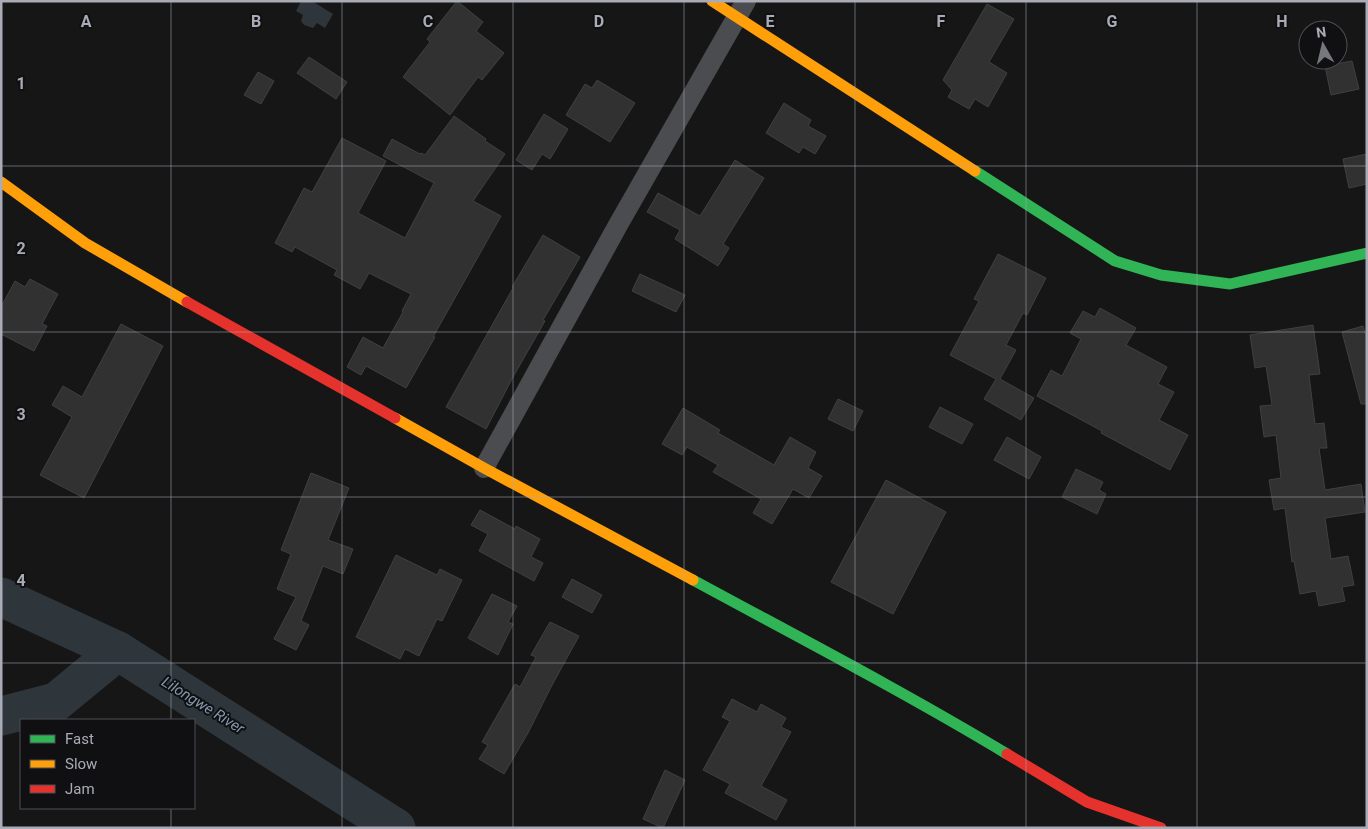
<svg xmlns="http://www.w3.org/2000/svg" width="1368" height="829" viewBox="0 0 1368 829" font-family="Roboto,sans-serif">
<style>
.water{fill:#2e353b}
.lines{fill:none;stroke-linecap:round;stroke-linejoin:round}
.river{stroke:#2e353b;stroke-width:39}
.building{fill:#313132;stroke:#3f4042}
.street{stroke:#4b4c4f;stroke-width:20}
.fast{stroke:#30b455;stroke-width:11}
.slow{stroke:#ff9f0a;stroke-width:11}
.jam{stroke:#e5322d;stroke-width:11}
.grid{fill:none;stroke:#a9acb6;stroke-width:1;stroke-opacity:0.55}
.labels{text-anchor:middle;stroke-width:4;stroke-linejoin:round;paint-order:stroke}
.water-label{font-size:15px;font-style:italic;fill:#8399ad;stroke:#101012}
.grid-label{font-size:16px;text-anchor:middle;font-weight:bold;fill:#a9acb6;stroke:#101012;stroke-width:4;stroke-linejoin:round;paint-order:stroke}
</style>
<rect width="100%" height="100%" fill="#161616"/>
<polygon class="water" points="301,1 312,1 333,14 325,28 317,23 313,28 304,25 301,21 303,15 296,11"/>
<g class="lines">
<g class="river">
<polyline points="1,597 118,651 396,828"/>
<polyline points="1,716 56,702 118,651"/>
</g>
</g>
<g class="building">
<polygon points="457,1 483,22 476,31 504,53 482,80 478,77 450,115 403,77 430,42 427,39"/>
<polygon points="987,4 1014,19 989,62 1007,73 988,107 975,99 969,109 948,97 952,90 943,80"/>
<polygon points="309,57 347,82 336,99 297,73"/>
<polygon points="1352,61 1359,89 1331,95 1325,66"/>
<polygon points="258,72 274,81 261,104 244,95"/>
<polygon points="597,80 635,103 610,142 566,115 585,84 592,88"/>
<polygon points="784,103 811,120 808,126 826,136 815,154 803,147 799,153 766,133"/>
<polygon points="544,114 568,129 550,159 542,154 532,170 516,160"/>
<polygon points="454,116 486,139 485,141 505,154 473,201 501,216 433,337 435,337 406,388 366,366 361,375 347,367 363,337 383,348 403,312 402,311 411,294 369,273 360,289 334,275 337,270 295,247 292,252 275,243 304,188 312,192 342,138 386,161 358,213 405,238 434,183 383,156 392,139 420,154 421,153 425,155"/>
<polygon points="1367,154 1367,184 1349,188 1343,159"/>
<polygon points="735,160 764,178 723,244 729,248 718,266 675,239 680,230 647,212 658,193 700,216"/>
<polygon points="543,235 580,257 543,320 545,321 513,377 486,429 446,407 513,288 512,287"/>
<polygon points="998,254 1046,278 1027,315 1023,313 1006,345 1016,350 1000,379 1034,398 1021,420 984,399 996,379 950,355 979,301 974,299"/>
<polygon points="640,274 685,295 676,312 632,291"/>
<polygon points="30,279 58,294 42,324 47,326 34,351 1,334 1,307 15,281 25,287"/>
<polygon points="1100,308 1136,328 1126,345 1167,367 1158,384 1174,392 1159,420 1188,435 1170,470 1101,433 1102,431 1037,396 1051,370 1062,376 1081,339 1070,333 1083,311 1095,317"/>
<polygon points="121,324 163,346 84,498 40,475 72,417 52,405 63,386 82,397"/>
<polygon points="1313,325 1320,374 1309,375 1315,424 1324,423 1327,448 1319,448 1325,490 1361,484 1365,512 1325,518 1331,559 1348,556 1354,585 1342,587 1345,601 1319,606 1316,591 1300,594 1294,561 1292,562 1285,508 1274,510 1269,480 1281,478 1276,435 1264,437 1260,406 1272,405 1266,366 1255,368 1250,335"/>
<polygon points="1363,326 1367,339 1367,404 1361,404 1342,332"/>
<polygon points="838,399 863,411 853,431 828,419"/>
<polygon points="940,407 973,424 962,444 929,427"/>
<polygon points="683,408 720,430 718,433 774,465 790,437 816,452 808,468 822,476 809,498 793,489 772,524 753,513 761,499 713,472 718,465 687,447 682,455 662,444"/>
<polygon points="1007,437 1041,457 1029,479 994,460"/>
<polygon points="1076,469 1103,482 1099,490 1106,494 1097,514 1062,497"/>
<polygon points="311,473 349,488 328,540 353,549 343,574 323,566 301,621 309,625 296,650 274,639 296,597 277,589 291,554 281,550"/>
<polygon points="886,480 946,512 893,614 831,582"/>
<polygon points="480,510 515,529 516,526 540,539 531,557 543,563 534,581 479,551 488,534 471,525"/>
<polygon points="396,555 437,575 440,569 462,580 442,621 437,619 419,656 405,649 400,659 356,637"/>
<polygon points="572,579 602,595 592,613 562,597"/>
<polygon points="492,594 517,606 508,622 513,624 498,655 468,638"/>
<polygon points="550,622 579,636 551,687 528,733 504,774 479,759 488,745 482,742 515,684 520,687 536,657 531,655"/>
<polygon points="732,699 757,712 761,704 786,718 781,727 791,732 761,786 787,800 776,820 725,793 730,784 703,770 730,721 722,717"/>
<polygon points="665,770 685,780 663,828 643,819"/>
</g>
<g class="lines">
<polyline class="street" points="484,468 618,225 746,1"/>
<g class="fast">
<polyline points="975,171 1115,261 1161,275 1230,284 1367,253"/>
<path d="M693 580C798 637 904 692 1007 754"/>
</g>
<g class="slow">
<polyline points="712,1 975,171"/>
<polyline points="1,182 85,243 187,302"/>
<polyline points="395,418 484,468 693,580"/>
</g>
<g class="jam">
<polyline points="187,302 395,418"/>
<polyline points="1007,754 1087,802 1161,828"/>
</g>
</g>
<path class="grid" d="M171 1V720M342 1V828M513 1V828M684 1V828M855 1V828M1026 1V828M1197 1V828M1 166H1367M1 332H1367M1 497H1367M1 663H1367M171 808V828"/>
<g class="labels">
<g class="water-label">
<text transform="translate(203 705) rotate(32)" y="5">Lilongwe River</text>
</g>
</g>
<g class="grid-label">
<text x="86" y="27">A</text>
<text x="256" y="27">B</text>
<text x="428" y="27">C</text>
<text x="599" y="27">D</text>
<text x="770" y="27">E</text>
<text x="941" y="27">F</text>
<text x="1112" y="27">G</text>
<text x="1282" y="27">H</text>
<text x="21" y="89">1</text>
<text x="21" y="254">2</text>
<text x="21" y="420">3</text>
<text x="21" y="586">4</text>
</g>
<rect width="1368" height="829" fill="none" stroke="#a9acb6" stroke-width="5"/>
<rect x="20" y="719" width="175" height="90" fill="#101012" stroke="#4d4e54"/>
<rect x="30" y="735" width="25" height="8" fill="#30b455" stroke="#4d4e54"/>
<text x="65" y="744" font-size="15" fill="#a9acb6">Fast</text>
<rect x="30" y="760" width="25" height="8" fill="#ff9f0a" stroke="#4d4e54"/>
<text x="65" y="769" font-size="15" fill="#a9acb6">Slow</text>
<rect x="30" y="785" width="25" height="8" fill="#e5322d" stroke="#4d4e54"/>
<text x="65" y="794" font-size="15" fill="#a9acb6">Jam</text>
<g transform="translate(1323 45) rotate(352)"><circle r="24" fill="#101012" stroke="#4d4e54"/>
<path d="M0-4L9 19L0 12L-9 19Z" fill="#76787e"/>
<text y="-8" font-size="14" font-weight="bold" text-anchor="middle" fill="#a9acb6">N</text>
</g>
</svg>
